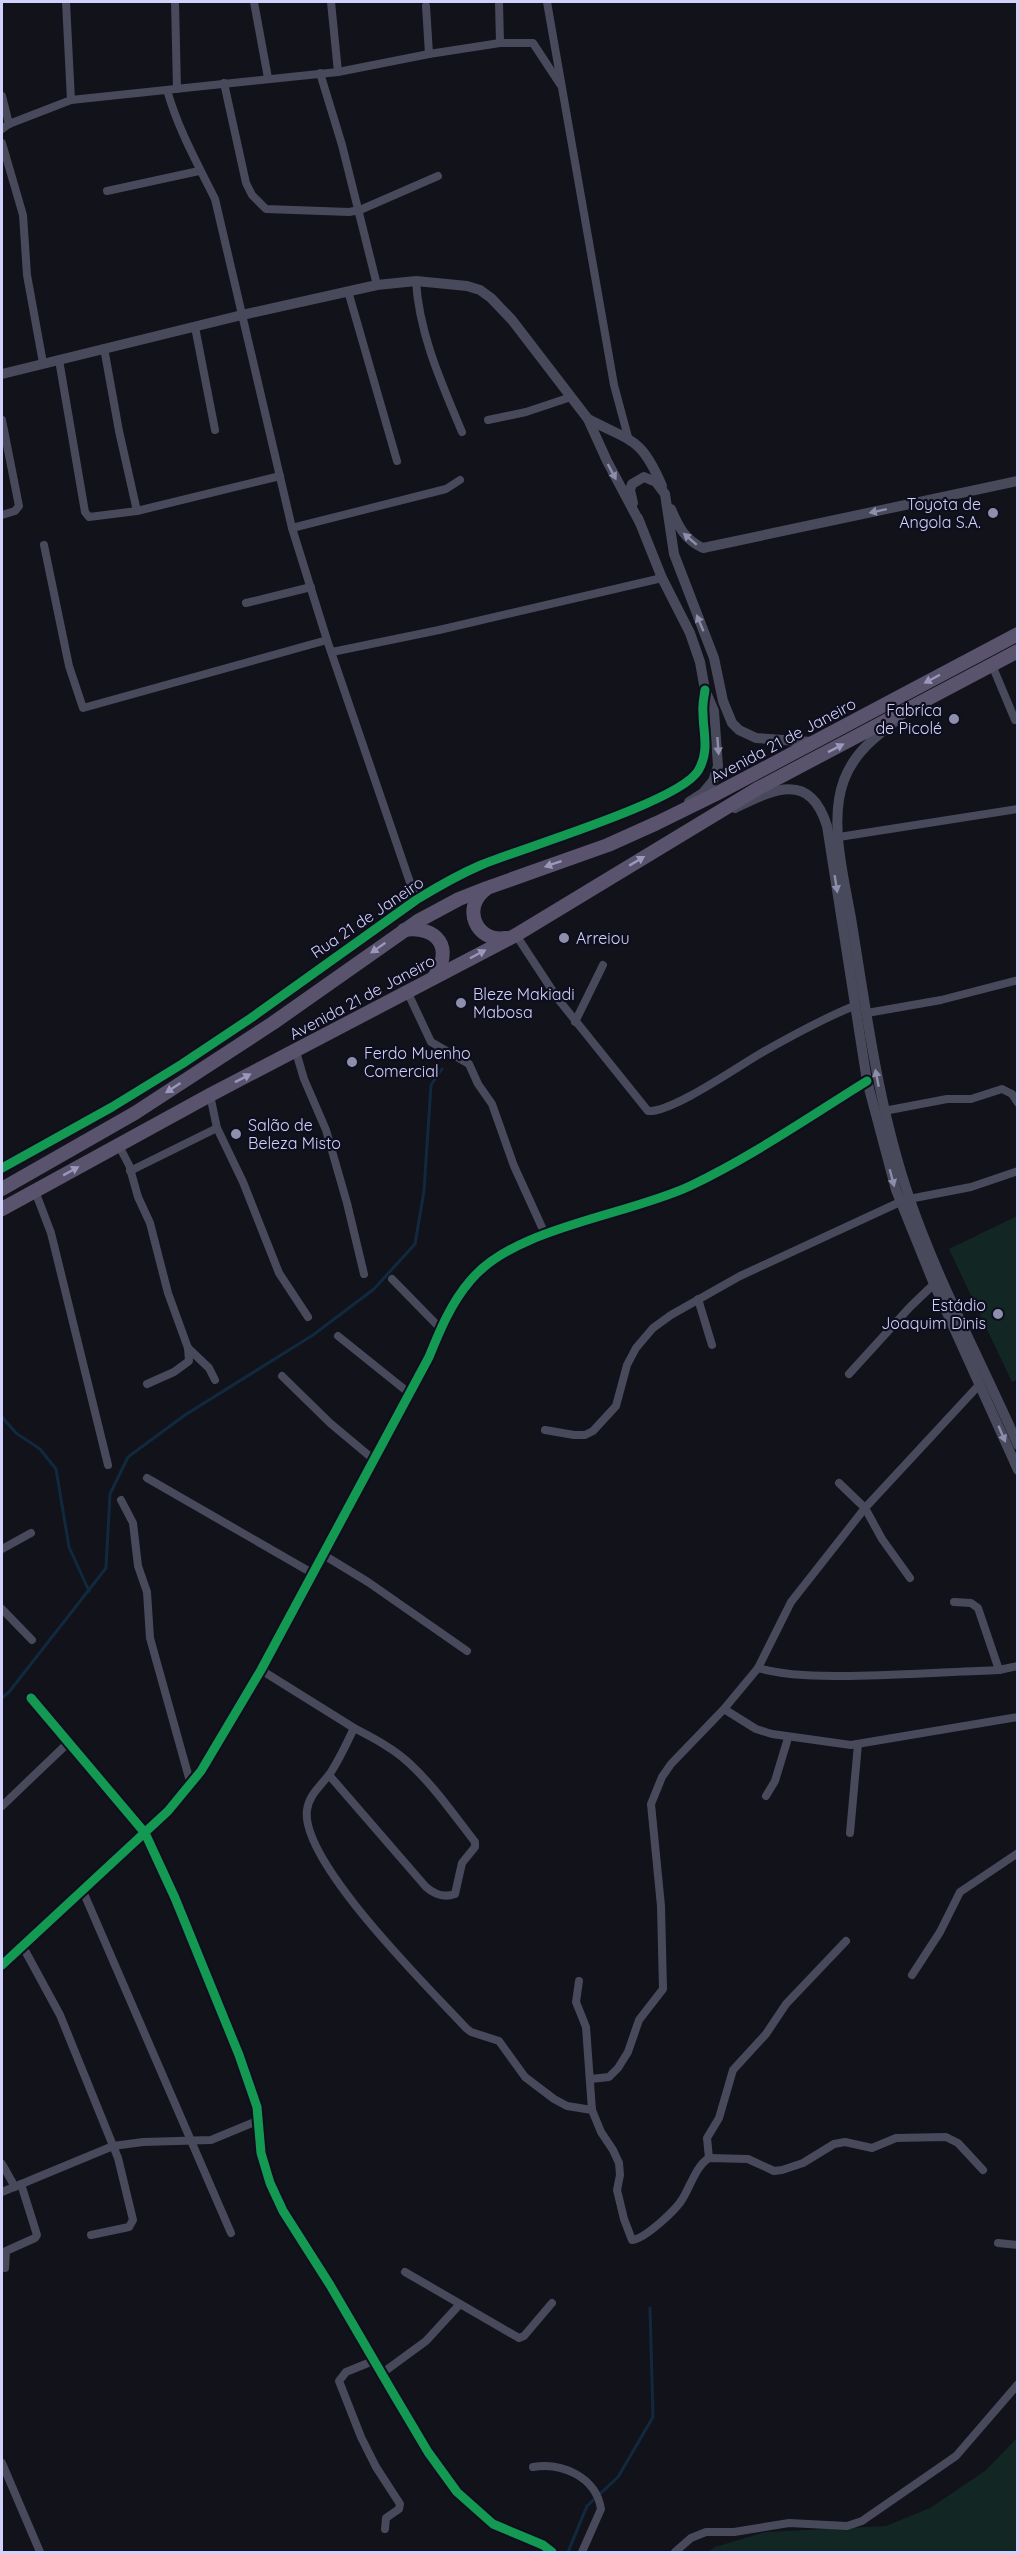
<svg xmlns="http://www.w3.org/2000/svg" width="1019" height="2554" viewBox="0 0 1019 2554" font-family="Quicksand,sans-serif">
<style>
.green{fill:#122623}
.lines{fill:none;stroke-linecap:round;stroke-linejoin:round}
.stream{stroke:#11293e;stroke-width:3}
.minor{stroke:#48495b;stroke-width:8}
.tertiary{stroke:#48495b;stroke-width:10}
.primary{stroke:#59536d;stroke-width:14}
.cycleway-casing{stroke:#0f0e1f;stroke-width:13}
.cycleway{stroke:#139951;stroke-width:9}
.oneway{fill:#8c8eab}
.oneway2{fill:#9a99bb}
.poi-dot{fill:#8e8fad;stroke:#0f0e1f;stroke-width:2}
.labels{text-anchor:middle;stroke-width:4.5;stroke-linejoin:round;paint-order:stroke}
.poi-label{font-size:16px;fill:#d0d2fb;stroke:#0f0e1f;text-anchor:start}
.street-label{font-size:16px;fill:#d0d2fb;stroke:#0f0e1f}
</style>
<rect width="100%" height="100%" fill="#12121b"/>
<g class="green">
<polygon points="1017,1216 1018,1379 1012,1382 949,1249"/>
<polygon points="1017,2438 1017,2552 708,2552 715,2547 765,2532 886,2526 930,2508 985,2471"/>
</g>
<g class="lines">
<g class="stream">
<polyline points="2,1417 16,1433 40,1449 56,1469 69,1547 89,1591"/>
<polyline points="2,1698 9,1692 106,1568 110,1494 128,1457 185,1415 313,1335 374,1289 415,1244 424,1191 431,1085 442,1069"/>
<polyline points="568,2552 587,2506 618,2477 653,2417 650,2308"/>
</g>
<g class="minor">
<polyline points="66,2 71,100"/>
<polyline points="175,2 177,89"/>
<polyline points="254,2 268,78"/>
<polyline points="331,2 338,72"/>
<polyline points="499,2 500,43"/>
<polyline points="547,2 614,385 628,437"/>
<polyline points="426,6 429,54"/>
<polyline points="320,73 342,145 377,285"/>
<polyline points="224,83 246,183 252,195 266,209 349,212 360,210 438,176"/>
<path d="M167 90C178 129 197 163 215 199L292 528 327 640 416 900"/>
<polyline points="2,96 9,124"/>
<polyline points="2,129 9,124 71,100 338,72 429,54 500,43 533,43 560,84"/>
<polyline points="2,143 23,215 27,275 43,363"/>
<polyline points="107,191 199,171"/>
<path d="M416 281C419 334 442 384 462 432"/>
<polyline points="348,291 397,461"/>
<polyline points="195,327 215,430"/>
<polyline points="104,348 119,431 137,511"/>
<polyline points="59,360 85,512 89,517 137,511 280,476"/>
<polyline points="2,420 19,506 15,511 2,515"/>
<polyline points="488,420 526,412 571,397"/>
<polyline points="292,528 446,489 460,480"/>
<polyline points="44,545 69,666 83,708 327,640"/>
<polyline points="246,603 311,587"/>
<polyline points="332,652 439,630 662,578"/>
<polyline points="992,665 1015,720"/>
<polyline points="839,837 1018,809"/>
<path d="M516 935 558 999 648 1111C672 1113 740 1065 763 1052 793 1035 822 1019 854 1006"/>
<polyline points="407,991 431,1042 469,1064 478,1084 492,1104 514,1166 545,1234"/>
<polyline points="867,1013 941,1000 1018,980"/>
<polyline points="575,1022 603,965"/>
<polyline points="296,1052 304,1079 326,1130 347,1203 364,1274"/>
<polyline points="210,1095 217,1128 243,1182 279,1273 308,1317"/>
<polyline points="884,1111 947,1099 971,1099 1002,1089 1012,1094 1018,1103"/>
<polyline points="118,1144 129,1165 138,1197 150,1223 168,1293 188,1348 189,1361 174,1372 147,1384"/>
<polyline points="130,1171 217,1128"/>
<polyline points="35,1191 51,1233 108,1465"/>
<polyline points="909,1199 971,1187 1018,1171"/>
<polyline points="392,1279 440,1328"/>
<polyline points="698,1299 712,1345"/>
<polyline points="338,1336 409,1393"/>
<polyline points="188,1348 209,1368 215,1380"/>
<polyline points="849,1374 910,1307 934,1284"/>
<polyline points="282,1376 330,1423 373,1459"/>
<polyline points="545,1430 574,1435 585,1435 593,1431 616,1406 627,1365 636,1348 653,1328 671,1315 740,1276 900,1202"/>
<polyline points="147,1478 312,1573"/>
<polyline points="839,1483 865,1508 882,1539 910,1578"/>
<polyline points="121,1500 133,1523 138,1566 147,1592 150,1638 191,1785"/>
<polyline points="2,1549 31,1533"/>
<polyline points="322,1554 368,1582 467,1651"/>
<polyline points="954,1602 971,1603 978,1608 999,1670"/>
<polyline points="2,1609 32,1640"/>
<path d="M758 1668C788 1676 819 1676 850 1676 900 1675 949 1672 999 1670L1018 1666"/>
<path d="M261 1670 354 1728C347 1743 340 1758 331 1772 322 1785 309 1794 307 1810 300 1862 430 1989 466 2028L471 2032 499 2041 525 2077 554 2099 567 2106 592 2110"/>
<polyline points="31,1698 145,1833 175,1898 239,2055 257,2107 261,2153 270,2183 283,2211 330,2285 393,2393 428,2452 457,2492 493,2524 543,2545 552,2552"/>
<polyline points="724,1709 756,1729 772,1734 851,1745 1018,1717"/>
<path d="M329 1775 426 1887C434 1894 444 1898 455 1894L462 1863 475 1847V1842C454 1815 434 1786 409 1763 393 1748 373 1738 354 1728"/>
<polyline points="766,1796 775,1781 788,1738"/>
<polyline points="2,1806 69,1742"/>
<polyline points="850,1833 858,1744"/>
<polyline points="82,1889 231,2233"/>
<polyline points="22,1945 60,2015 118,2158 133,2220 129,2227 91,2235"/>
<path d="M2 1965 168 1811 201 1771 261 1670 429 1357C440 1330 451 1303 470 1281 514 1227 626 1216 690 1186 751 1157 809 1117 867 1081"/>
<polyline points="912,1975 940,1932 960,1892 1018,1853"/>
<path d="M579 1981 576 2002 586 2027 592 2110 601 2132 613 2150 619 2163 620 2175 617 2190 624 2219 632 2240C645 2239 677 2209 683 2198 691 2185 696 2166 709 2158L748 2159 774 2171 782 2170 803 2163 834 2144 845 2142 872 2148 896 2138 946 2137 958 2143 983 2170"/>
<polyline points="591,2079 609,2077 618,2068 628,2052 639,2020 663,1989 661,1906 651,1804 662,1777 671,1764 724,1709 758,1668 791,1602 865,1508 980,1384"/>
<polyline points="709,2158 707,2138 719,2118 733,2070 766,2034 786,2004 846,1941"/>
<polyline points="2,2164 15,2187"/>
<polyline points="2,2192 113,2146 143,2142 211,2140 257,2121"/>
<polyline points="998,2243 1018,2245"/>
<polyline points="5,2268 6,2251 35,2238 37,2235 21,2184"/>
<polyline points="405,2272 519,2338 524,2336 552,2303"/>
<polyline points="373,2361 346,2372 339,2381 361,2437 376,2467 400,2504 399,2509 386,2518 385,2529"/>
<polyline points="381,2374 426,2341 460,2304"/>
<polyline points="2,2463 40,2552"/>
<path d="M533 2467C562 2462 596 2477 601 2509L582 2552"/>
<polyline points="675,2552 691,2538 706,2532 734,2532 789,2523 847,2526 862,2521 956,2456 1018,2384"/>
</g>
<g class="tertiary">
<polyline points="2,374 242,315 377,285 416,281 467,286 480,290 491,298 512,320 588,419 607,461 640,523"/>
<path d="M588 419C632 442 641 437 662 486"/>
<polyline points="633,503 630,490 632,484 644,477 656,482 665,494 674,554 714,658 723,701 732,723 739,730 756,738 812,742"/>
<path d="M671 509C678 526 685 540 703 548L1018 481"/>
<polyline points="638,518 662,578 690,633 700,662 705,690 714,711 718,766 713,781 703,793 689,802"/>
<path d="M897 720C875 737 854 753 844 780 828 822 845 881 852 924 867 1017 879 1110 910 1200 939 1284 982 1363 1018 1445"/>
<path d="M735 808C774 789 810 771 827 826L867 1081 896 1190 934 1284 1018 1470"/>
<path d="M2 1168 112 1107 182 1064 251 1018 416 900C437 887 458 875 481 865 522 848 679 802 698 771 710 751 703 733 703 713 702 705 704 697 705 690"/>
</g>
<g class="primary">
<path d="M486 889C461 907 476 943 506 938"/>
<path d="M404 930C438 925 454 949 434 977"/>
<polyline points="2,1189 135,1113 273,1023 418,921 459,899 487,888 608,845 657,823 714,795 1018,634"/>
<polyline points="2,1209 210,1095 516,935 757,789 1018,651"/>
</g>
<g class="cycleway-casing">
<g id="cycleway">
<path d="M2 1168 112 1107 182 1064 251 1018 416 900C437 887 458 875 481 865 522 848 679 802 698 771 710 751 703 733 703 713 702 705 704 697 705 690"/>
<polyline points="31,1698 145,1833 175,1898 239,2055 257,2107 261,2153 270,2183 283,2211 330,2285 393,2393 428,2452 457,2492 493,2524 543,2545 552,2552"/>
<path d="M2 1965 168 1811 201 1771 261 1670 429 1357C440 1330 451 1303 470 1281 514 1227 626 1216 690 1186 751 1157 809 1117 867 1081"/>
</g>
</g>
<use href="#cycleway" class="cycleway"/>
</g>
<defs><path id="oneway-solid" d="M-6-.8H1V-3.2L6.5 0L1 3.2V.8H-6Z" transform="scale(1.5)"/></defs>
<g class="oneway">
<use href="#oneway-solid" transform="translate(612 472) rotate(62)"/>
<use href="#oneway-solid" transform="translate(878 511) rotate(168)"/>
<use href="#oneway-solid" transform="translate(690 539) rotate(-139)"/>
<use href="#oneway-solid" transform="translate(700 623) rotate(-113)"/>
<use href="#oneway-solid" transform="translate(718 746) rotate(86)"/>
<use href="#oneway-solid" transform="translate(836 884) rotate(81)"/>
<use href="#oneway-solid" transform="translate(877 1078) rotate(-101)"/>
<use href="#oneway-solid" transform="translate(892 1178) rotate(75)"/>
<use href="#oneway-solid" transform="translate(1002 1434) rotate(67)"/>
</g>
<g class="oneway2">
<use href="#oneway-solid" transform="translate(932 679) rotate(152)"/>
<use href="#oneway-solid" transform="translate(836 748) rotate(-27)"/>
<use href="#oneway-solid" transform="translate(637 861) rotate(-31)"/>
<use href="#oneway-solid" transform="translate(553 864) rotate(161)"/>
<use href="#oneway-solid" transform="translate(378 948) rotate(145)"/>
<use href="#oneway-solid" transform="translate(478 954) rotate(-28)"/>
<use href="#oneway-solid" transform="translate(243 1078) rotate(-27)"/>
<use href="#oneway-solid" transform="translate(173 1088) rotate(147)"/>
<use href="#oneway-solid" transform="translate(71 1171) rotate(-29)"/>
</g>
<g class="poi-dot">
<circle cx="993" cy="513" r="6"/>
<circle cx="954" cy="719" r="6"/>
<circle cx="564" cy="938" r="6"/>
<circle cx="461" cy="1003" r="6"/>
<circle cx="352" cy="1062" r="6"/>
<circle cx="236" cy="1134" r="6"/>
<circle cx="998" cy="1314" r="6"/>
</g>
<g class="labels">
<g class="poi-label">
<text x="981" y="510" text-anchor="end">Toyota de<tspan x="981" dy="18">Angola S.A.</tspan></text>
<text x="942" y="716" text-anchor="end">Fabríca<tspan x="942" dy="18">de Picolé</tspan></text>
<text x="576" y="944">Arreiou</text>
<text x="473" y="1000">Bleze Makiadi<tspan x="473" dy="18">Mabosa</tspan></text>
<text x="364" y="1059">Ferdo Muenho<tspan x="364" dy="18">Comercial</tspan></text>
<text x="248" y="1131">Salão de<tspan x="248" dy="18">Beleza Misto</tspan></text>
<text x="986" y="1311" text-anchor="end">Estádio<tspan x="986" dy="18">Joaquim Dinis</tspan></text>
</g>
<g class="street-label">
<text transform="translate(783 740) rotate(-28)" y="6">Avenida 21 de Janeiro</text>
<text transform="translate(367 917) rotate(-34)" y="6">Rua 21 de Janeiro</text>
<text transform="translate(362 997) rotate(-28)" y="6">Avenida 21 de Janeiro</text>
</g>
</g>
<rect width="1019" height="2554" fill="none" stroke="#d0d2fb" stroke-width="6"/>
</svg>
